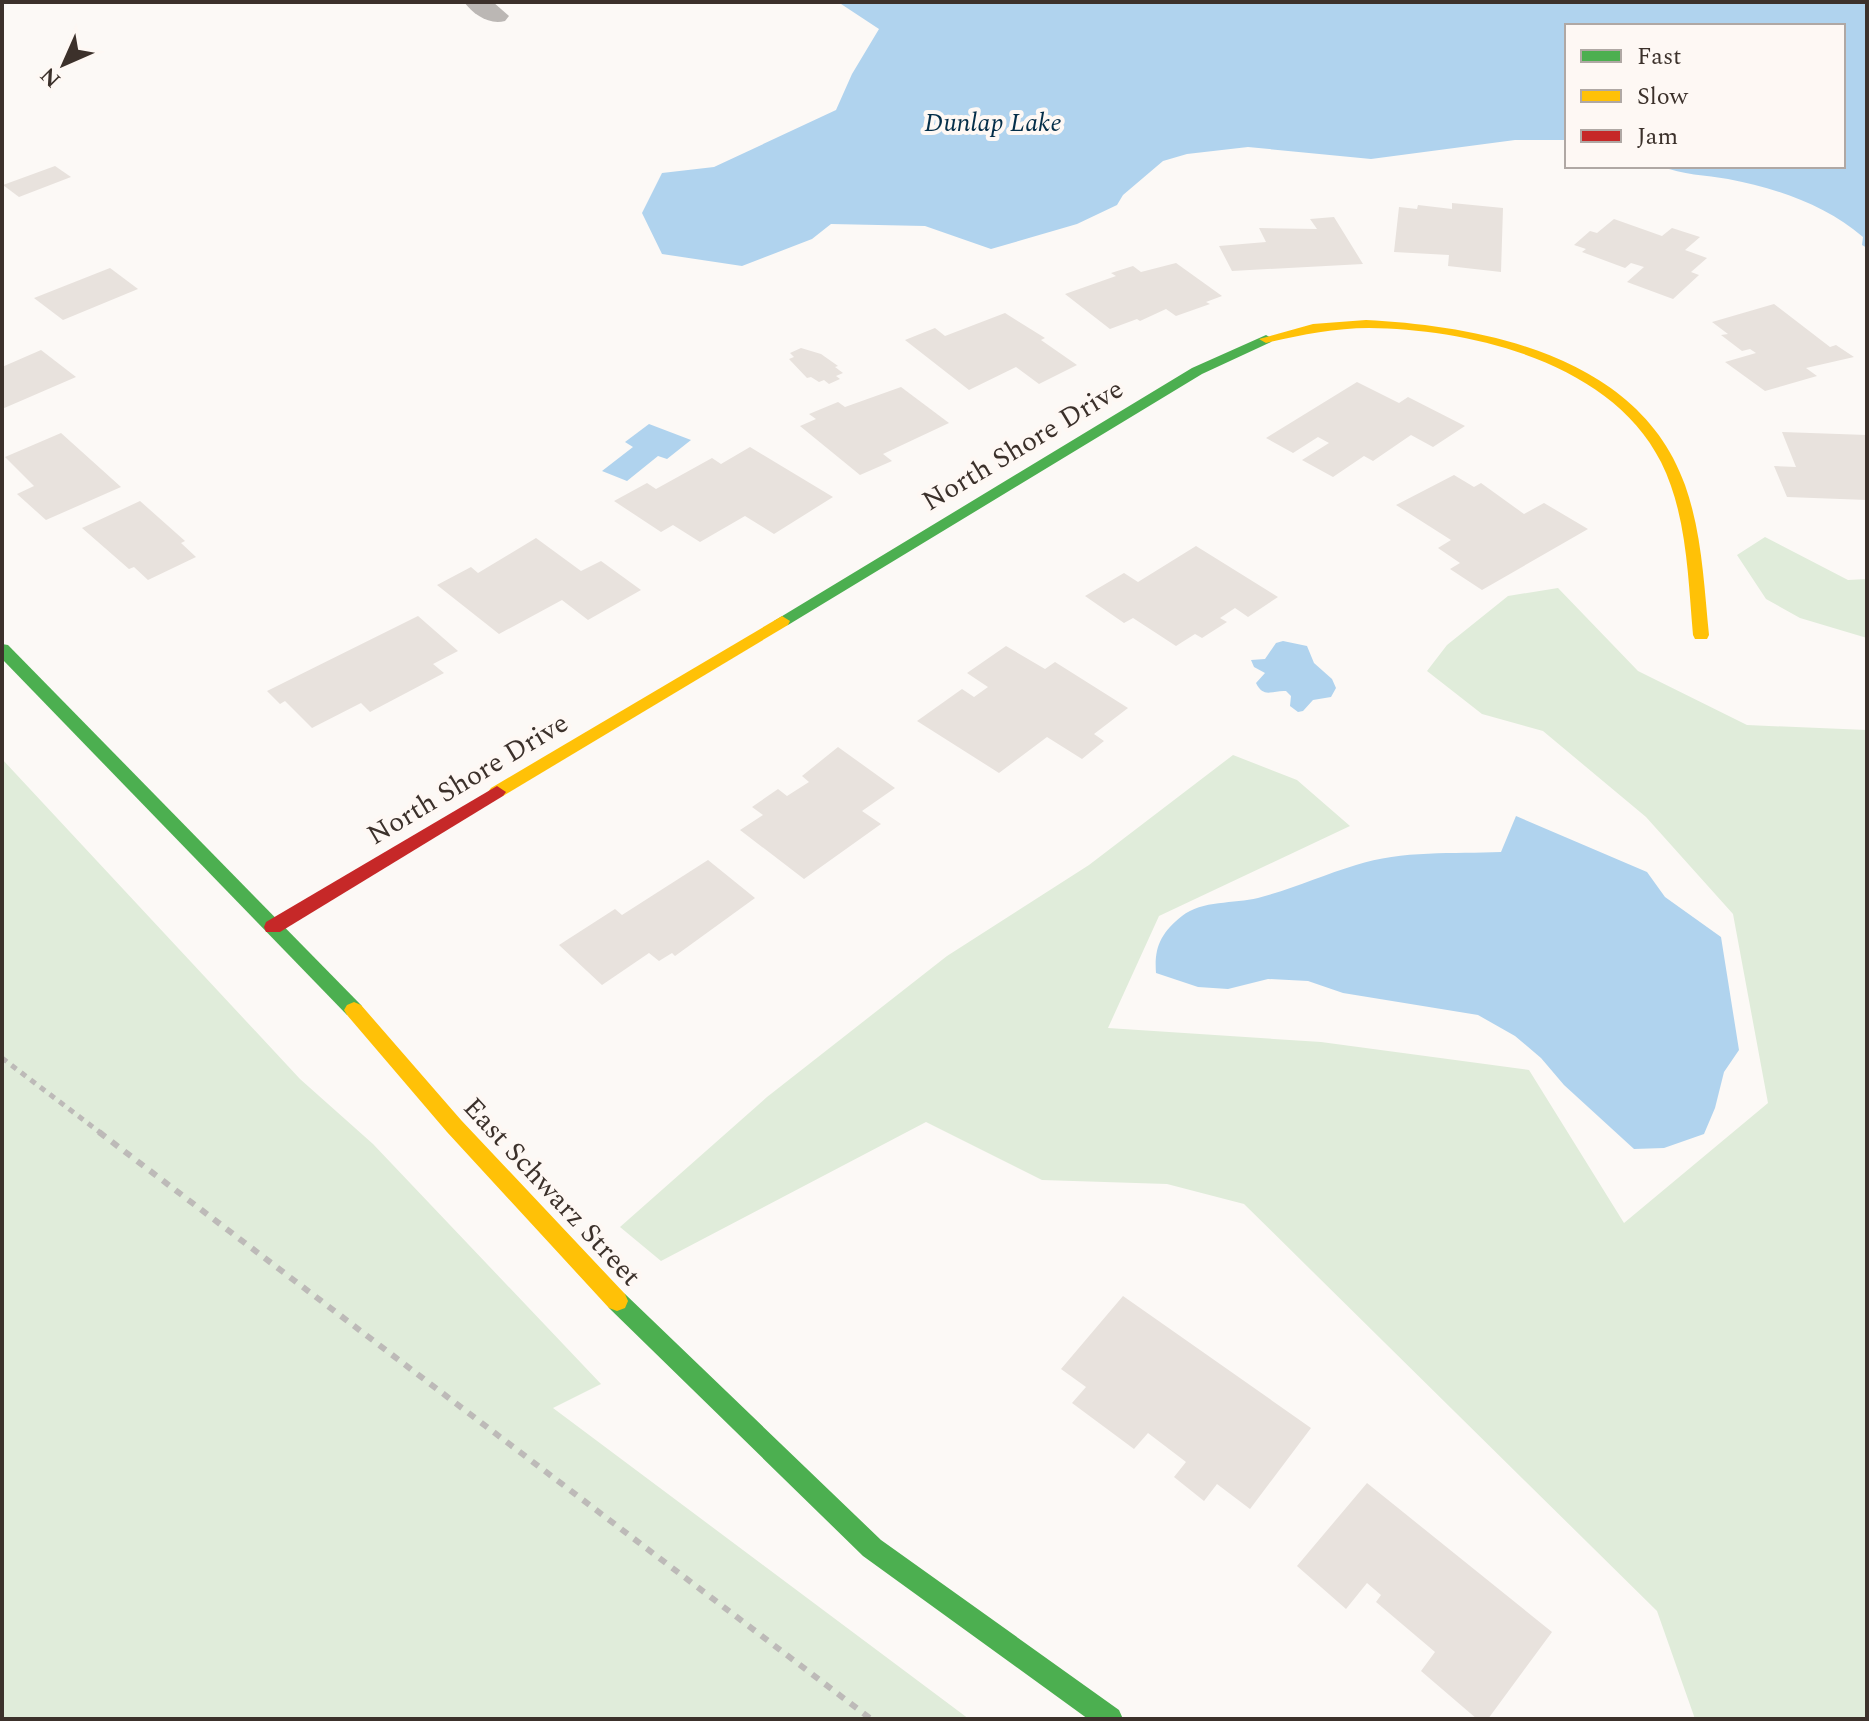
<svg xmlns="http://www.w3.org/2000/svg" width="1869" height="1721" viewBox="0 0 1869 1721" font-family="Spectral,serif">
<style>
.green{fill:#e0ecda}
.water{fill:#b0d3ee}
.building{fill:#e8e2dd}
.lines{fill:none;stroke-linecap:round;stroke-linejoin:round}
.path-far1{stroke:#bdbab8;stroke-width:5;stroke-dasharray:6 6;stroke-linecap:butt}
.path{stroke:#bdbab8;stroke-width:6;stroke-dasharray:8 8;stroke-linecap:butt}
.street{fill:#bbb7b4;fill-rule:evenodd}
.fast{fill:#4caf50;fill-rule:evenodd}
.slow{fill:#ffc107;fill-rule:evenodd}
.jam{fill:#c62828;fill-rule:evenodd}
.labels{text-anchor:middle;stroke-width:8;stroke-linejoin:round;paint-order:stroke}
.far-water-label{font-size:26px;font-style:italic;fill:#042e49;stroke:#fef8f4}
.street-label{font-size:28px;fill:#3c312b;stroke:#fef8f4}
</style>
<rect width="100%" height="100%" fill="#fcf9f6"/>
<g class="green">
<polygon points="1765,537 1848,580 1867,579 1867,638 1800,618 1766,599 1737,555"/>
<polygon points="1558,588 1638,671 1747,725 1867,730 1867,1719 1695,1719 1657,1611 1244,1204 1167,1184 1042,1180 926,1122 661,1261 620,1227 767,1097 947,956 1089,865 1233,755 1297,780 1350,826 1159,916 1108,1028 1321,1042 1529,1070 1624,1223 1768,1103 1733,914 1646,817 1543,731 1482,714 1427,671 1447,645 1508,596"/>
<polygon points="2,759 300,1079 373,1144 601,1384 553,1408 969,1719 2,1719"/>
</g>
<g class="water">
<path d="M838 2H1867V248L1862 245 1863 237C1826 205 1776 188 1728 179 1706 175 1682 175 1661 166H1843V26H1567V140H1515L1371 159 1248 147 1187 154 1163 161 1123 195 1117 205 1077 224 991 249 925 226 831 224 812 239 742 266 662 254 642 213 662 173 714 167 836 110 852 74 879 29Z"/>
<polygon points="649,424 691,440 667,459 658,456 627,481 602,471 633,447 625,442"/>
<path d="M1283 641 1307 646 1314 663 1332 679 1336 688 1331 697 1313 700 1303 711 1298 712 1290 706 1291 696 1286 691C1272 690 1264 699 1256 683L1265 673 1254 667 1251 660 1265 659 1276 643Z"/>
<path d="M1516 816 1647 872 1665 897 1721 937 1739 1050 1724 1072 1715 1108 1704 1134 1664 1148 1634 1149 1564 1085 1541 1058 1515 1036 1478 1015 1343 993 1308 981 1268 979 1228 989 1198 987 1156 973C1154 947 1161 933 1182 916 1202 900 1234 904 1258 898 1292 889 1323 875 1356 865 1402 850 1454 854 1501 852Z"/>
</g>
<g class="building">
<polygon points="55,166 71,177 19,197 3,185"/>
<polygon points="1452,203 1503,208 1501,272 1448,266 1449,255 1394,252 1399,207 1417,209 1418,205 1452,209"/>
<polygon points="1334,217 1363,264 1232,271 1219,246 1266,242 1259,228 1317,229 1310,219"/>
<polygon points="1614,219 1662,236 1672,228 1700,237 1685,250 1707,258 1691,272 1699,275 1673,299 1627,282 1644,267 1631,263 1625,268 1582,252 1586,249 1574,245 1590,231 1597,233"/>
<polygon points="1176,263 1222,296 1206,302 1210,304 1176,316 1166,309 1140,321 1137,319 1110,329 1065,294 1116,276 1111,273 1133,266 1141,272"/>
<polygon points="110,268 138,289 63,320 34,298"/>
<polygon points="1774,304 1830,347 1836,345 1854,357 1806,368 1817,376 1765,391 1725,362 1756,353 1750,349 1742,351 1721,335 1728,334 1712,322"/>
<polygon points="1005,313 1045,338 1041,340 1077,365 1039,384 1016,367 969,390 905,340 935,328 945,336"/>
<polygon points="801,348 821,354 838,366 835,367 843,373 836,376 840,379 829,384 824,380 819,382 811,377 807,378 789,359 794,357 790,353"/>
<polygon points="41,350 76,377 2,409 2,367"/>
<polygon points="1357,382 1399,403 1408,397 1465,426 1433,447 1411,435 1373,461 1364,456 1333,477 1302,460 1329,443 1318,437 1293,453 1266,438"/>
<polygon points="901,387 949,423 883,454 892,461 860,475 800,426 816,419 809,414 838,402 845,407"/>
<polygon points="1782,432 1867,435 1867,500 1787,497 1774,466 1796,467"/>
<polygon points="61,433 121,487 46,520 17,494 34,486 5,457"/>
<polygon points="750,447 833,497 774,534 745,516 700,542 673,525 661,532 614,501 647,483 656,489 712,458 721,464"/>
<polygon points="1454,475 1474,487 1481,483 1524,514 1544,503 1588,529 1482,590 1450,569 1460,563 1438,548 1451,540 1396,505"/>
<polygon points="140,501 185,541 181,543 196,557 148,580 134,567 129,569 82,528"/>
<polygon points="536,538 581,571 601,561 641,590 588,620 562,600 499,634 437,585 471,567 478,573"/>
<polygon points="1196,546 1278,597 1248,617 1235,608 1220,618 1227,622 1202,638 1195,634 1176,646 1133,618 1124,623 1085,596 1124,573 1138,582"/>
<polygon points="418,616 458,651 433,664 444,673 370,712 361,703 312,728 285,701 280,704 267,691"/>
<polygon points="1006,646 1045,669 1055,662 1128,708 1094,734 1104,741 1082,759 1047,737 999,773 917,721 962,689 974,697 988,687 967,673"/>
<polygon points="838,747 895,788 862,811 881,824 804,879 740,830 763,815 752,807 778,789 787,796 809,782 802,776"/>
<polygon points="708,860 755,898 675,956 672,953 659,961 649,953 602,985 559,945 615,909 622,915"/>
<polygon points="1123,1296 1311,1428 1250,1509 1217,1484 1204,1501 1174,1477 1186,1462 1148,1433 1134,1449 1072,1403 1086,1387 1061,1369"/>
<polygon points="1367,1483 1552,1632 1488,1719 1477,1719 1421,1671 1435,1652 1376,1602 1381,1595 1367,1583 1346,1609 1297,1566"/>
</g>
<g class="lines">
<polyline class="path-far1" points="2,1058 102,1134"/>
<polyline class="path" points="99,1132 871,1719"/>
<path class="street" d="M464 2H493L509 16 505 21C489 25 474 15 464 2Z"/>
<g class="fast">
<polygon points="1266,335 1273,339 1271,342 1202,374 788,625 782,626 774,621 1192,368"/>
<polygon points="2,644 8,645 361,1005 364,1010 361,1015 347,1015 2,659"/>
<polygon points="617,1291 625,1294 881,1540 1119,1710 1123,1719 1088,1719 863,1556 609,1308 606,1301 609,1294"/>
</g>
<g class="slow">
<path d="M1366 320C1485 326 1640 357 1685 485 1702 533 1704 585 1709 635L1707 639H1695L1693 635C1688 578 1687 514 1661 462 1611 362 1470 329 1369 328 1334 328 1300 335 1266 343L1259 339 1313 324Z"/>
<polygon points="782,616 790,621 788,625 503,796 491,796 488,792 491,788"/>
<polygon points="354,1002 361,1005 461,1120 625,1294 628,1301 625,1308 617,1311 609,1308 447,1132 347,1015 344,1010 347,1005"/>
</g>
<polygon class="jam" points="497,786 506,792 503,796 280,932 266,932 264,927 266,922"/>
</g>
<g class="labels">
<g class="far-water-label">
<text x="993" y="131">Dunlap Lake</text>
</g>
<g class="street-label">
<text transform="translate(1022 444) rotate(-31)" y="10">North Shore Drive</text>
<text transform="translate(467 778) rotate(-31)" y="10">North Shore Drive</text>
<text transform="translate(553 1191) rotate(47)" y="10">East Schwarz Street</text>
</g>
</g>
<rect width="1869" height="1721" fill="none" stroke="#3c312b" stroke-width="8"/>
<rect x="1565" y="24" width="280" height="144" fill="#fef8f4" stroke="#b0a8a4" stroke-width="2"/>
<rect x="1581" y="50" width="40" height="12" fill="#4caf50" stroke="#b0a8a4" stroke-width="2"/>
<text x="1637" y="64" font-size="24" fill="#3c312b">Fast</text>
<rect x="1581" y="90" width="40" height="12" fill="#ffc107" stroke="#b0a8a4" stroke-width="2"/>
<text x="1637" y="104" font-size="24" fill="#3c312b">Slow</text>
<rect x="1581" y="130" width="40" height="12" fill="#c62828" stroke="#b0a8a4" stroke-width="2"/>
<text x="1637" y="144" font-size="24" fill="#3c312b">Jam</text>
<g transform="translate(64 64) rotate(225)" stroke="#fef8f4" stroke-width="6" paint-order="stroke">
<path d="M0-6L14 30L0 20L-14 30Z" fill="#3c312b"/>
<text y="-12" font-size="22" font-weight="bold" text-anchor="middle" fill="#3c312b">N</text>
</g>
</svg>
